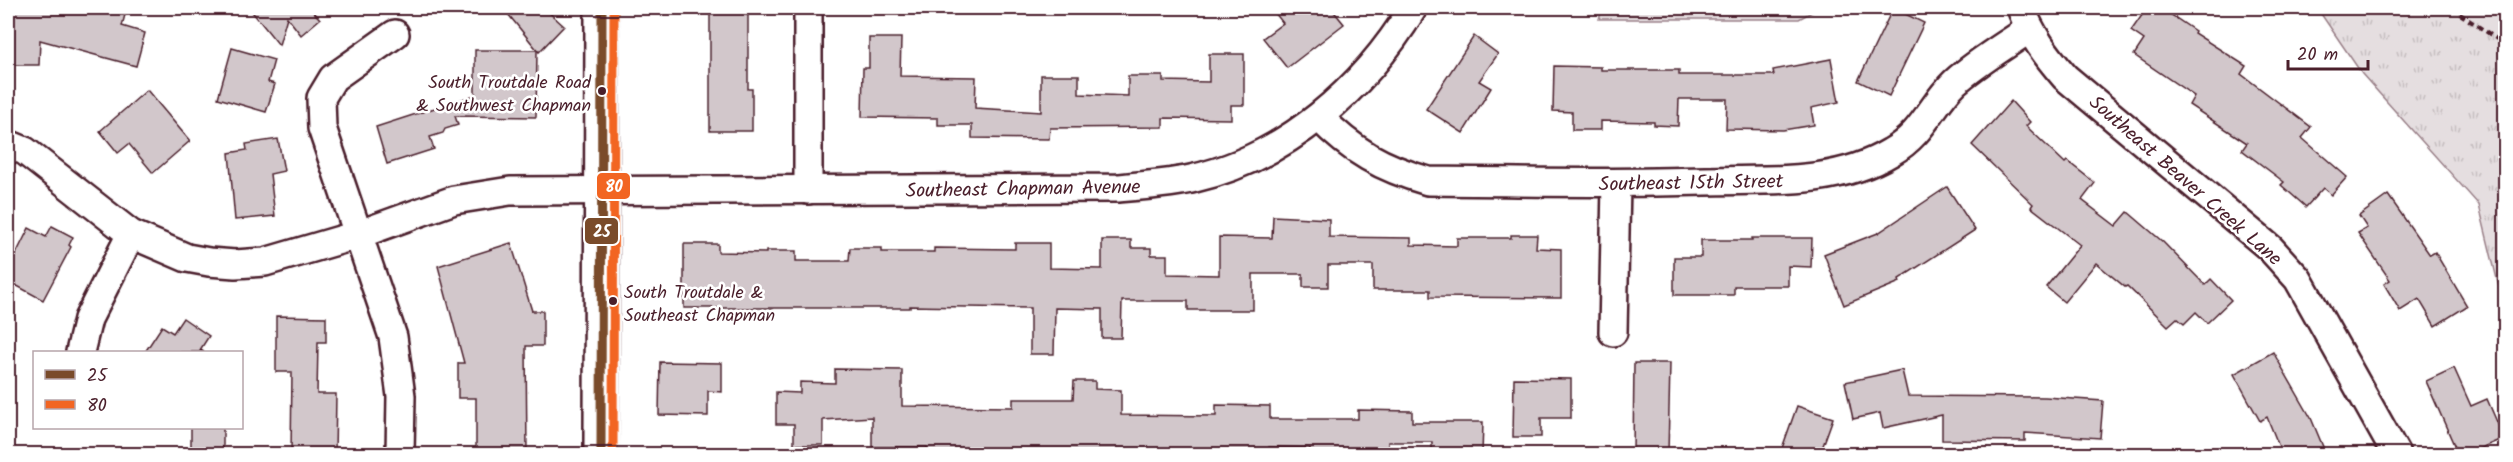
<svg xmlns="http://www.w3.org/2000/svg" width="2513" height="462" viewBox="0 0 2513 462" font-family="Kalam,sans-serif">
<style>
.park{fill:url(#park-tufts);stroke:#987e86;stroke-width:1.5}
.building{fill:#d2c7cb;stroke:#4a1f2b;stroke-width:1.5}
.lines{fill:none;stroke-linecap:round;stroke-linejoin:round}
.minor-casing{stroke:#4a1f2b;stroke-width:32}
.secondary-casing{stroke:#4a1f2b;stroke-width:38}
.path{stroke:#4a1f2b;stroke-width:4;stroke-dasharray:6 4.5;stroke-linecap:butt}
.minor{stroke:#fff;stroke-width:27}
.secondary{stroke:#fff;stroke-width:33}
.bus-1-casing{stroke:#fff;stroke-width:14}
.bus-2-casing{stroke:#fff;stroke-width:14}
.bus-1{stroke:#7a4b2a;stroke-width:9}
.bus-2{stroke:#f26522;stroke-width:9}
.bus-dot{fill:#4a1f2b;stroke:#fff;stroke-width:2}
.labels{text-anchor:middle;stroke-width:5;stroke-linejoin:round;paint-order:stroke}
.bus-label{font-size:18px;fill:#4a1f2b;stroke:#fff;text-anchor:end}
.street-label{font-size:20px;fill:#4a1f2b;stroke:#fff}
.line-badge{stroke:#fff;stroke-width:2}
.badge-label{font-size:16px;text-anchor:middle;font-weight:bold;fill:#fff}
</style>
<defs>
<pattern id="park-tufts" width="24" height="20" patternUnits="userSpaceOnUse" patternTransform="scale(1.5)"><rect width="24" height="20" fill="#e5dee0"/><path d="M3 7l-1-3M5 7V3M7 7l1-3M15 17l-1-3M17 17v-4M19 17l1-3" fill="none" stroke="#c6bec0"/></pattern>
</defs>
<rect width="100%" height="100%" fill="#fff"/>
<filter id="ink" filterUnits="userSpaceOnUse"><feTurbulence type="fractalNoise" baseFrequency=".0167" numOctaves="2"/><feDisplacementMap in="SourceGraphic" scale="12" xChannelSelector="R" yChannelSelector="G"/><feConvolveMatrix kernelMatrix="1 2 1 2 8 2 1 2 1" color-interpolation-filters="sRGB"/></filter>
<g filter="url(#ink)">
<g class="park">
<polygon points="1603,8 1819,8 1799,19 1599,19"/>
<polygon points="2317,8 2505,8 2505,312 2479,205 2362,74"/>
</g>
<g class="building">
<polygon points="73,8 113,8 126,11 122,26 145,33 136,66 40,40 39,65 8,65 8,10 72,10"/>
<polygon points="249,8 310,8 320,19 301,35 287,17 279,45"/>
<polygon points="503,8 544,8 564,26 539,52"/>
<polygon points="1271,8 1331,8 1344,24 1287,68 1263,38 1283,23"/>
<polygon points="1893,8 1924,23 1889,96 1858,81"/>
<polygon points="2147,8 2161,8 2195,31 2194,33 2246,66 2241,74 2311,127 2302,138 2347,177 2331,195 2323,188 2306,207 2281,185 2284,182 2242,150 2247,143 2189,105 2194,96 2134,55 2144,40 2131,31"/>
<polygon points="710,12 748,13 748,89 752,89 752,131 710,131"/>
<polygon points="1474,36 1498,54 1479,81 1491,88 1463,133 1426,109"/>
<polygon points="869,38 901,38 900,76 976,77 975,108 1041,112 1041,75 1079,75 1079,94 1128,96 1128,76 1163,76 1163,81 1209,82 1209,54 1244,54 1244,105 1231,105 1231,119 1163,118 1163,127 1050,128 1049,139 972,138 972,125 938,125 938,118 862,117 863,68 869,68"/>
<polygon points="232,48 274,60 268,82 275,84 266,112 218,98"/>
<polygon points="475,50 537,50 536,117 455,116 458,125 445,129 443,133 430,137 434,149 387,164 376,127 475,95"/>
<polygon points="1831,59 1839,102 1811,108 1814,125 1783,130 1726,129 1727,99 1679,99 1678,126 1654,125 1654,122 1601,121 1601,130 1572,130 1572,112 1553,111 1554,66 1601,67 1601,70 1679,70 1679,75 1774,75 1773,70"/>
<polygon points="147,90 190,141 153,173 129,144 118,153 100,131"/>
<polygon points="2011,101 2030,122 2026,126 2065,163 2067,161 2095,183 2082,200 2116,226 2128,212 2163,242 2205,285 2211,279 2231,300 2207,323 2196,312 2184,324 2177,318 2168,326 2127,286 2125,287 2096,263 2064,302 2046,287 2080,245 2031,207 2033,204 1972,145"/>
<polygon points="278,139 284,171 270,174 275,216 235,220 229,153 247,150 246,144"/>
<polygon points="1947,187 1975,230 1899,279 1900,282 1844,305 1824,254 1878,233"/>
<polygon points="2388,195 2430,255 2435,252 2467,306 2435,326 2419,299 2400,311 2384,284 2390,280 2358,233 2367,228 2359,216"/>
<polygon points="1273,216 1329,219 1329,237 1411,238 1411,245 1457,246 1457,238 1511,238 1511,235 1537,235 1536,248 1561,249 1561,298 1430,297 1430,290 1373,290 1373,265 1328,265 1328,287 1303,287 1303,274 1253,274 1253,310 1188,310 1188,301 1122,301 1121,338 1102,338 1102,309 1055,308 1054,354 1030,354 1030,308 910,306 910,308 684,308 684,244 718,244 718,252 766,253 766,251 796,251 796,261 849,261 850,248 882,248 882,252 934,252 934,248 1015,249 1015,243 1049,243 1049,268 1102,269 1102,240 1131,240 1131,248 1151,248 1151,255 1167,255 1167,274 1219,275 1219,237 1272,238"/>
<polygon points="52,226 73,237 69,245 71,247 43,300 8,281 8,270 29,228 46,237"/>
<polygon points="1752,238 1812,238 1811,267 1788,266 1788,286 1734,286 1734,295 1674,295 1674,257 1701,257 1701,240 1752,240"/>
<polygon points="511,243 532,311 543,311 543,346 526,346 527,454 476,454 476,398 458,398 458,363 464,363 438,266"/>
<polygon points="276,316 326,317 326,342 318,342 317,394 336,394 335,454 291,454 292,372 276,372"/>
<polygon points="183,318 209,336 200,350 204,352 145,352 162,326 173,333"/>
<polygon points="2273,352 2311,418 2326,454 2282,454 2267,417 2260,421 2234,374"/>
<polygon points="660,362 722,363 722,392 708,391 708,416 659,415"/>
<polygon points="1634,363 1670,363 1668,454 1633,454"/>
<polygon points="2454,368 2471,406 2487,399 2504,438 2467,454 2458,454 2426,381"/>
<polygon points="835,369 902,370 902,406 1013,407 1013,399 1073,399 1074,381 1095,381 1095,389 1121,390 1121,415 1216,416 1216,405 1270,406 1270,419 1358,419 1358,410 1412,411 1412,422 1483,422 1482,454 1432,454 1432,442 1388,442 1388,454 1310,454 1310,448 1269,447 1269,454 927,454 927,447 872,447 872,417 823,420 823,445 794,445 794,424 776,424 776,392 800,393 800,382 835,383"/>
<polygon points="1902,370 1908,396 2045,397 2103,401 2100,438 2025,433 2025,441 1942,440 1942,415 1883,428 1880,413 1853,419 1845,382"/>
<polygon points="1514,378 1571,379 1571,418 1541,418 1541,437 1513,437"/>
<polygon points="1797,406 1833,418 1820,454 1780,454"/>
<rect x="191" y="428" width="32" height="26"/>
</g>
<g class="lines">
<g class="minor-casing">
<g id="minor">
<polyline points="808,8 808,190"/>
<path d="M2021 8C2031 35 2046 55 2065 77L2270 248 2298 279 2396 454"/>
<polyline points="395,34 333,78 321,98 322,128 393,337 401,396 400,454"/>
<path d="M1319 117C1352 151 1382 168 1428 181 1520 182 1613 184 1705 181 1768 179 1835 186 1891 152 1924 133 1930 106 1955 82 1977 62 2005 46 2029 29"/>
<path d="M8 144 25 151 131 234 187 258 209 262 235 264 265 262 357 235 454 200 510 191 1118 188C1142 186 1167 184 1191 179 1286 158 1364 89 1413 8"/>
<polyline points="1613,332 1616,184"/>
<polyline points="80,352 88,319 131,234"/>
</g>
</g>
<g class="secondary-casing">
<polyline id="secondary" points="601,454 602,8"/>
</g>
<g class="path">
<polyline points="2451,8 2506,45"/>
<polyline points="2491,8 2506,12"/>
</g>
<use href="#minor" class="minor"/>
<use href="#secondary" class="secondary"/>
<g class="bus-1-casing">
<polyline id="bus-1" points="601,454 602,8"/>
</g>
<g class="bus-2-casing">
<polyline id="bus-2" points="613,454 614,8"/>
</g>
<use href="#bus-1" class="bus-1"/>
<use href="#bus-2" class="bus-2"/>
</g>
</g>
<g class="bus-dot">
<circle cx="602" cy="91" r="5"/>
<circle cx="613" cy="301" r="5"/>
</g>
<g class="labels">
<g class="bus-label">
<text x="591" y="88">South Troutdale Road<tspan x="591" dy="23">&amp; Southwest Chapman</tspan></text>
<text x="624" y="298" text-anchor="start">South Troutdale &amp;<tspan x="624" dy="23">Southeast Chapman</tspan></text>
</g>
<g class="street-label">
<text transform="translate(2186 180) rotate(41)" y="7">Southeast Beaver Creek Lane</text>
<text transform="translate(1691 182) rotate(-1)" y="7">Southeast 15th Street</text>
<text transform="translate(1023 188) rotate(-1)" y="7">Southeast Chapman Avenue</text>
</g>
</g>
<g class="line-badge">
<rect x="596" y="172" width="35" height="28" rx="6" fill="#f26522"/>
<rect x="584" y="217" width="35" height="28" rx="6" fill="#7a4b2a"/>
</g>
<g class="badge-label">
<text x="614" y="192">80</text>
<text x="602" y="237">25</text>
</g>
<rect width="2513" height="462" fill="none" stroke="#fff" stroke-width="30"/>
<rect x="15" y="15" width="2483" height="432" fill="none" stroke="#4a1f2b" stroke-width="2" filter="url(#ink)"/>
<rect x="33" y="351" width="210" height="78" fill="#ffffff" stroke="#b7a5aa" stroke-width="1.5"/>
<rect x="45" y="370" width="30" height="9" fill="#7a4b2a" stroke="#b7a5aa" stroke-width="1.5"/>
<text x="87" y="381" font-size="18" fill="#4a1f2b">25</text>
<rect x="45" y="400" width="30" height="9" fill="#f26522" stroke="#b7a5aa" stroke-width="1.5"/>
<text x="87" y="411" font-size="18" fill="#4a1f2b">80</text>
<path d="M2288 60v9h80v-9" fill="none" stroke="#4a1f2b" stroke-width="3"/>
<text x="2297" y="60" font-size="18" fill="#4a1f2b" stroke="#ffffff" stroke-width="4.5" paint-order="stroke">20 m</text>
</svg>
